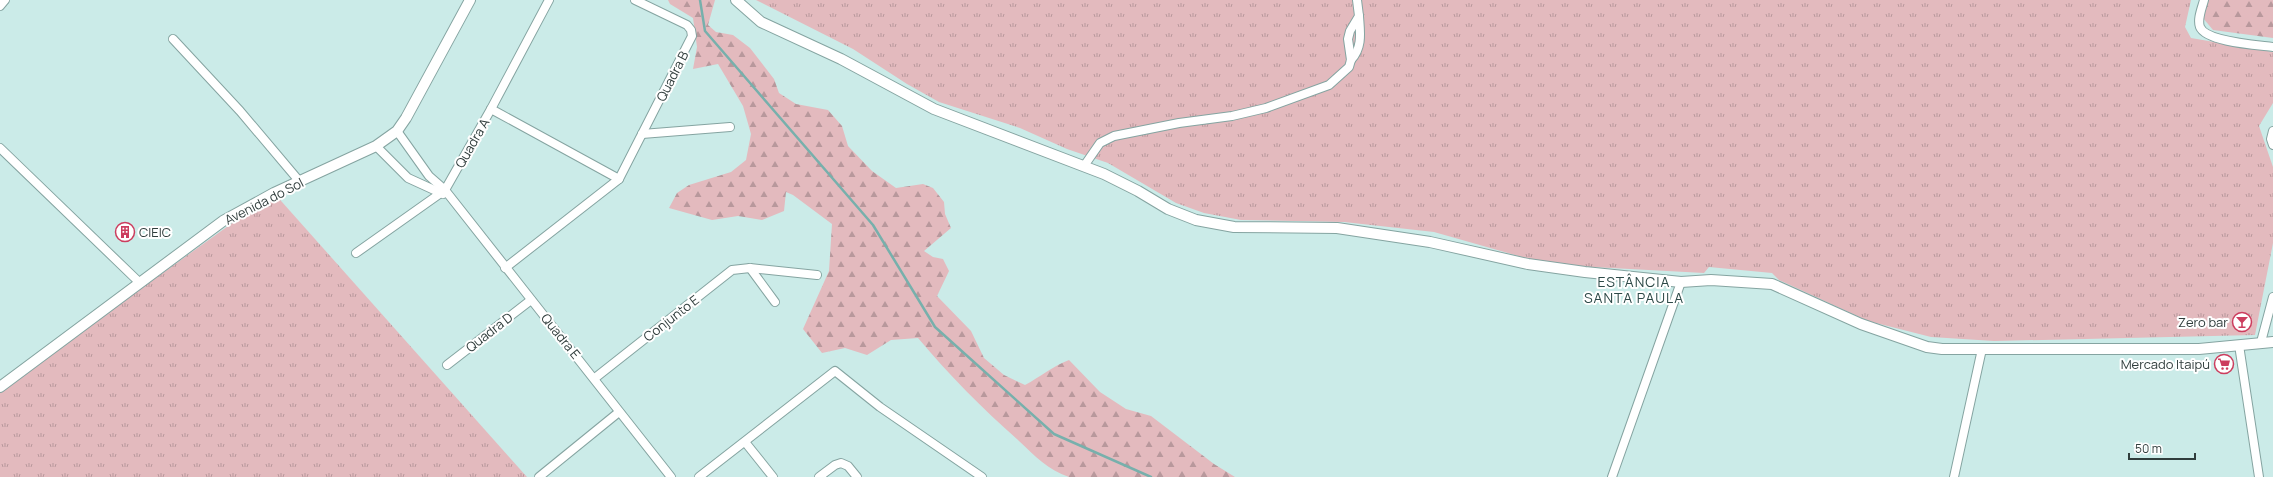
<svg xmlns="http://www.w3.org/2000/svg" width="2273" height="477" viewBox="0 0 2273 477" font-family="Manrope,sans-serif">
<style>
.grass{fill:url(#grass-tufts)}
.forest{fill:url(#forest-firs)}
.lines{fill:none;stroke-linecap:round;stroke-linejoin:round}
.stream{stroke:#77b0ac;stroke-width:2.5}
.minor-casing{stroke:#85a4a1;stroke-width:10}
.tertiary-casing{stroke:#85a4a1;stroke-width:12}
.minor{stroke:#fff;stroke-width:8}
.tertiary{stroke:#fff;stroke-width:10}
.labels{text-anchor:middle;stroke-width:4;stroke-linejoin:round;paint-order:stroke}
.street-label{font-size:13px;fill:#303d3c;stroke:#fff}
.poi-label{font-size:13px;fill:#303d3c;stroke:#fff;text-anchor:end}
.neighbourhood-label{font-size:14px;letter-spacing:1px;fill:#2d4947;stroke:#fff}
</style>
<defs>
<pattern id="grass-tufts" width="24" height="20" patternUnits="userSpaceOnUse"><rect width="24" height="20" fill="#e3babe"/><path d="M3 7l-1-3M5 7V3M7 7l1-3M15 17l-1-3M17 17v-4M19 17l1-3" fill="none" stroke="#b8989c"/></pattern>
<pattern id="forest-firs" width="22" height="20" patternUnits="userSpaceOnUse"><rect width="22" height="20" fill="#e3babe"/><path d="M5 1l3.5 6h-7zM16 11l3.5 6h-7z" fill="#b8989c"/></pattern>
</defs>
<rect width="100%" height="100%" fill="#cbebe8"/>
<g class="grass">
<polygon points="756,0 2191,0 2185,27 2191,38 2273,52 2273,103 2259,126 2273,167 2273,243 2255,335 1994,341 1931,337 1868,321 1779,280 1772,273 1709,267 1704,273 1574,266 1536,261 1434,232 1344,222 1241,220 1204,213 1176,203 1108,163 1067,149 1020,128 939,102 907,84 853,49"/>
<polygon points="274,193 527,477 0,477 0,390"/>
</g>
<g class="forest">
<path d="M668 0H715L708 25 716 32 733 35 750 48 774 79 779 93 796 104 828 110 842 126 848 146 872 171 896 188 923 184 933 188 944 202 945 214 951 228 924 251 933 257 943 259 949 271 937 296 971 331 984 358 1004 375 1025 385C1040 377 1053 366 1069 360L1100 392 1126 409 1151 416 1214 464 1235 477H1069C1048 470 1035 456 1019 441 983 409 949 375 918 338L891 340 867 355 845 348 822 353 803 329 829 271 832 224 793 195 786 192 784 211 762 220 738 216 712 220 669 208 677 193 689 185 731 172 746 160 751 134 743 106 718 64 693 69 697 47 693 18 670 4Z"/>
<polygon points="2207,0 2273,0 2273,38 2213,30 2203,18"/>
</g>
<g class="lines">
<polyline class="stream" points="700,0 705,31 873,225 935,327 1054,434 1151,477"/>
<g class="minor-casing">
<g id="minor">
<path d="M2204 0C2202 8 2197 19 2200 27 2206 42 2258 45 2273 47"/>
<polyline points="0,6 5,0"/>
<polyline points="173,39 240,111 300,182"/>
<path d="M1351 60C1363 47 1360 32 1359 16"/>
<polyline points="491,109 619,179"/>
<polyline points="397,131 429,176 445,190 671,477"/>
<polyline points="2273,131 2271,139 2273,145"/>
<polyline points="642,134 730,127"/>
<polyline points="376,146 408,178 443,194"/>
<polyline points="0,148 140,283"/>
<polyline points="1084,166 1100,143 1114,136 1179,123 1232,116 1266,108 1329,85 1349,67 1351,60 1348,39 1350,31 1359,16 1357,0"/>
<polyline points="356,253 445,190 491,109 549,0"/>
<polyline points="505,268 619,179 692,36 691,30 687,25 635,0"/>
<polyline points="750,268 775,302"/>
<polyline points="2261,342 2273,297"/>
<polyline points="2239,345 2259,477"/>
<polyline points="447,365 531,300"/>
<polyline points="595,378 732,270 750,268 817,275"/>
<polyline points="745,442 773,477"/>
<polyline points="539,477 619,412"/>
<polyline points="699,477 835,371 880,407 982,477"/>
<polyline points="819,477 835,465 841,463 848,466 857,477"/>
<polyline points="1612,477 1681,282"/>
<polyline points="1954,477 1982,349"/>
</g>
</g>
<g class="tertiary-casing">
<g id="tertiary">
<polyline points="736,0 761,22 841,59 934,109 1104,174 1138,191 1168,209 1196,220 1234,227 1337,228 1430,242 1528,264 1585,272 1681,282 1711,280 1772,284 1861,324 1927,347 1942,349 2199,349 2273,342"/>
<polyline points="0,387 223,221 274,193 376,146 397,131 406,118 470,0"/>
</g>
</g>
<use href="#minor" class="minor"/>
<use href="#tertiary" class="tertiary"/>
</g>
<defs>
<g id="building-ring" transform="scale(1)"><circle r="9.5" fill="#fff" stroke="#cc3d5e" stroke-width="1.5"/><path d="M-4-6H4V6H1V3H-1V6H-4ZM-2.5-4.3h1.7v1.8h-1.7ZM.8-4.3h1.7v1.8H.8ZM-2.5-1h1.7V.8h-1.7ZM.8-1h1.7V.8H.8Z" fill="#cc3d5e"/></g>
<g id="bar-ring" transform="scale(1)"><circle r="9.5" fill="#fff" stroke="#cc3d5e" stroke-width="1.5"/><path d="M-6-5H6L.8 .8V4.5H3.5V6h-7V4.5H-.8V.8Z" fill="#cc3d5e"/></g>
<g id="supermarket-ring" transform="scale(1)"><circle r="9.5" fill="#fff" stroke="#cc3d5e" stroke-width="1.5"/><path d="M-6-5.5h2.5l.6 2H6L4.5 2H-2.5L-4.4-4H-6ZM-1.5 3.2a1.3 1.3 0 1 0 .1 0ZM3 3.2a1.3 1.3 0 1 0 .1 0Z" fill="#cc3d5e"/></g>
</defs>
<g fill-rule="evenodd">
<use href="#building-ring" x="125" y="232"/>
<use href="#bar-ring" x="2242" y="322"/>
<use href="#supermarket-ring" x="2224" y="364"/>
</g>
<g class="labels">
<g class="street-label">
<text transform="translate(672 76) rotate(-63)" y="5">Quadra B</text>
<text transform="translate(472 143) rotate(-60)" y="5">Quadra A</text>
<text transform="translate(264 201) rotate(-27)" y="5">Avenida do Sol</text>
<text transform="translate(671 318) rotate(-38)" y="5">Conjunto E</text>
<text transform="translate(489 332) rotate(-38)" y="5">Quadra D</text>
<text transform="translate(561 336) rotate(51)" y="5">Quadra E</text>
</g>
<g class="poi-label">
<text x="139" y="237" text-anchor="start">CIEIC</text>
<text x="2228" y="327">Zero bar</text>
<text x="2210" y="369">Mercado Itaipú</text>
</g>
<g class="neighbourhood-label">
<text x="1634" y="287">ESTÂNCIA<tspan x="1634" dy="16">SANTA PAULA</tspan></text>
</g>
</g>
<path d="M2129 453v6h66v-6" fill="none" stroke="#303d3c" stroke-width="2"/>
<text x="2135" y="453" font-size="12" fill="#303d3c" stroke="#ffffff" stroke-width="3" paint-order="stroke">50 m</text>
</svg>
